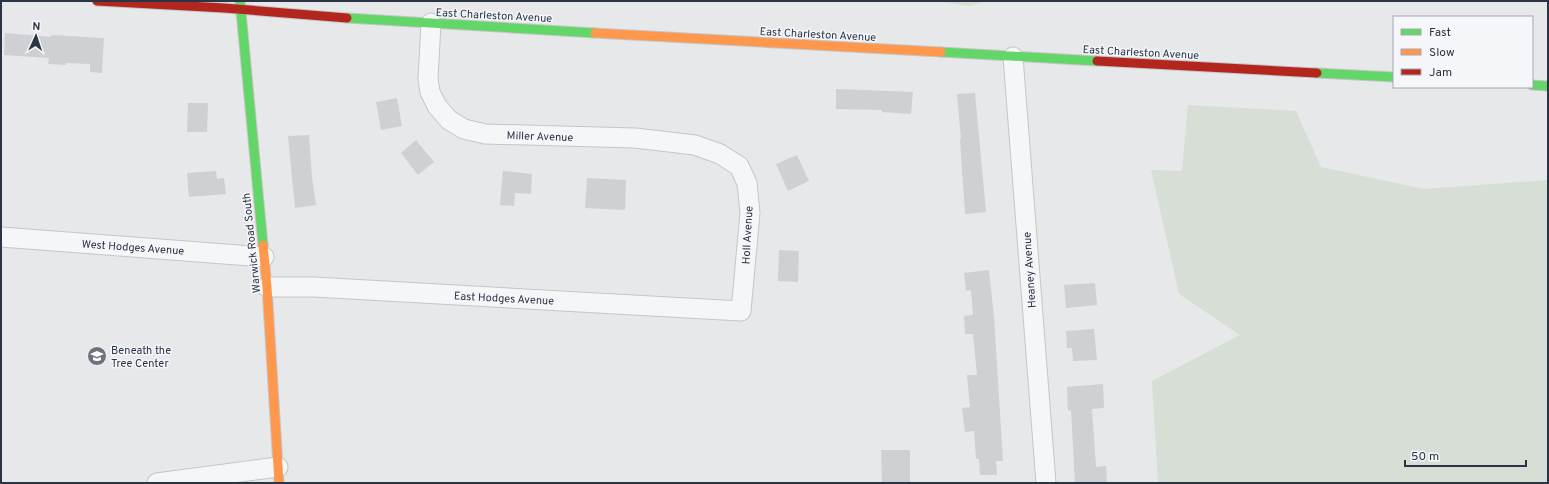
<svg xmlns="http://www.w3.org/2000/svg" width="1549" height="484" viewBox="0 0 1549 484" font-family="Overpass,sans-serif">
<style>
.green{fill:#d6ded6}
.building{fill:#ced0d3}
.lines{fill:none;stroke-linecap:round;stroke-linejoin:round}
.street-casing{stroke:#c4c6c8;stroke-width:21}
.fast-casing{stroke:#c4c6c8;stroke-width:11}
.slow-casing{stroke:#c4c6c8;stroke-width:11}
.jam-casing{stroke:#c4c6c8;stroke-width:11}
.street{stroke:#f5f6f7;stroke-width:19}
.fast{stroke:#63d668;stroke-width:9}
.slow{stroke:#ff974d;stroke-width:9}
.jam{stroke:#b3261e;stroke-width:9}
.labels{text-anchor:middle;stroke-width:3;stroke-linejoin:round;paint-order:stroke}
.street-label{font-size:11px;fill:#2b3445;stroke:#f4f6f9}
.poi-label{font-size:11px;fill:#2b3445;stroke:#f4f6f9;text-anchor:start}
</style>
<rect width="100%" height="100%" fill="#e6e8ea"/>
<g class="green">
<polygon points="932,1 986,1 970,6"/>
<polygon points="1188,105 1296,111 1321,167 1424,189 1548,180 1548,483 1158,483 1152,381 1240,335 1179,294 1151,170 1182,171"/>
</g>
<g class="building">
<polygon points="5,33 51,37 51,35 104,38 102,73 90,72 90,64 66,63 66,65 48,64 49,58 4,55"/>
<polygon points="836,89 913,92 911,114 882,112 882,110 836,109"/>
<polygon points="975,93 986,212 965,214 960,139 961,139 957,94"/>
<polygon points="397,98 402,126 381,130 376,102"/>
<polygon points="188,103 208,103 207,132 187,132"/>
<polygon points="309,135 312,177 316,205 295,208 288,136"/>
<polygon points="416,140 434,162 418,175 401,153"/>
<polygon points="797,155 809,181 788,191 776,164"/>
<polygon points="216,171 217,179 224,178 226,194 189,197 187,173"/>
<polygon points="503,171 532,174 531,194 515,193 514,206 500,205"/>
<polygon points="587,178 626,180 625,210 585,208"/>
<polygon points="779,250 799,251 798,282 778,281"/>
<polygon points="989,270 994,317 1003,461 996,461 997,475 980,475 979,459 976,459 974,431 965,432 962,408 970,407 967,375 977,375 973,334 965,334 964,316 973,315 971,290 966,291 964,273"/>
<polygon points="1095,283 1097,305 1066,308 1064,285"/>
<polygon points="1094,329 1097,360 1073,361 1072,348 1067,348 1066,331"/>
<polygon points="1103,384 1104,408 1092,409 1096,467 1106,466 1107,483 1075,483 1071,410 1068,411 1067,387"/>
<polygon points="881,450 910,450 910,483 882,483"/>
</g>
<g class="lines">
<g class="street-casing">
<g id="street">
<polyline points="1013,57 1046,483"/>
<polyline points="1,237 264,257"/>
<polyline points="267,287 314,287 741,311 750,213 747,183 739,166 734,163 720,154 695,145 635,138 485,134 464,129 449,120 437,106 430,92 428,79 431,23"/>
<polyline points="157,483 278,467"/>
</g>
</g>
<g class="fast-casing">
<g id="fast">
<polyline points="240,1 263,245"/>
<polyline points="347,18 595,33"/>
<polyline points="941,52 1097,61"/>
<polyline points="1317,73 1394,77"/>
<polyline points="1532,85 1548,86"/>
</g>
</g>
<g class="slow-casing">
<g id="slow">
<polyline points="595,33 941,52"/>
<polyline points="263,245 267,287 279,483"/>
</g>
</g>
<g class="jam-casing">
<g id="jam">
<polyline points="97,1 224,8 347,18"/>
<polyline points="1097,61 1317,73"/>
</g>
</g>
<use href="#street" class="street"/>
<use href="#fast" class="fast"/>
<use href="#slow" class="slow"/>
<use href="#jam" class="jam"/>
</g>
<defs>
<g id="school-disc" transform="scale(1)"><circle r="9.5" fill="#6c737f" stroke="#f4f6f9"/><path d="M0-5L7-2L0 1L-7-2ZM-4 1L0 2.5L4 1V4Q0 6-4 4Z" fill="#fff"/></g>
</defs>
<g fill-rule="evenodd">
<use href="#school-disc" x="97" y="356"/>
</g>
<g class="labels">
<g class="street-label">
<text transform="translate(494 15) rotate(3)" y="4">East Charleston Avenue</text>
<text transform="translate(818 34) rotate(3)" y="4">East Charleston Avenue</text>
<text transform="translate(1141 52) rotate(3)" y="4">East Charleston Avenue</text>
<text transform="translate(540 136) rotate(2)" y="4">Miller Avenue</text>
<text transform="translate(747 235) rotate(-87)" y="4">Holl Avenue</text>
<text transform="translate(251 243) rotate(-96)" y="4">Warwick Road South</text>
<text transform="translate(133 247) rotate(4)" y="4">West Hodges Avenue</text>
<text transform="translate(1029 270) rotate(-94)" y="4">Heaney Avenue</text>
<text transform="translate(504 298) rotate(3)" y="4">East Hodges Avenue</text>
</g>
<g class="poi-label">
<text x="111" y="354">Beneath the<tspan x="111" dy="13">Tree Center</tspan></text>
</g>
</g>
<rect width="1549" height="484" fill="none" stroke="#2b3445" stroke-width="4"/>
<rect x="1393" y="16" width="140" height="72" fill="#f4f6f9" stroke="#a4a8b1"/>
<rect x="1401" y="29" width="20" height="6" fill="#63d668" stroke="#a4a8b1"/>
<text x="1429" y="36" font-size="12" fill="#2b3445">Fast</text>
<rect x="1401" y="49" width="20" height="6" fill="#ff974d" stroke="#a4a8b1"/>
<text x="1429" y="56" font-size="12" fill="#2b3445">Slow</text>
<rect x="1401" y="69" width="20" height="6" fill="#b3261e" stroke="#a4a8b1"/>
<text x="1429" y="76" font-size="12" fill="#2b3445">Jam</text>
<g transform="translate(36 36) rotate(3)" stroke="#f4f6f9" stroke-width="3" paint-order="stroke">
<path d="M0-3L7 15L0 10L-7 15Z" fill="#2b3445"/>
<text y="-6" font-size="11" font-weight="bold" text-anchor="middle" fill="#2b3445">N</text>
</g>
<path d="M1405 460v6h121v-6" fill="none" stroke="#2b3445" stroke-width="2"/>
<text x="1411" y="460" font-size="12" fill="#2b3445" stroke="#f4f6f9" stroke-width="3" paint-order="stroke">50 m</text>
</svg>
